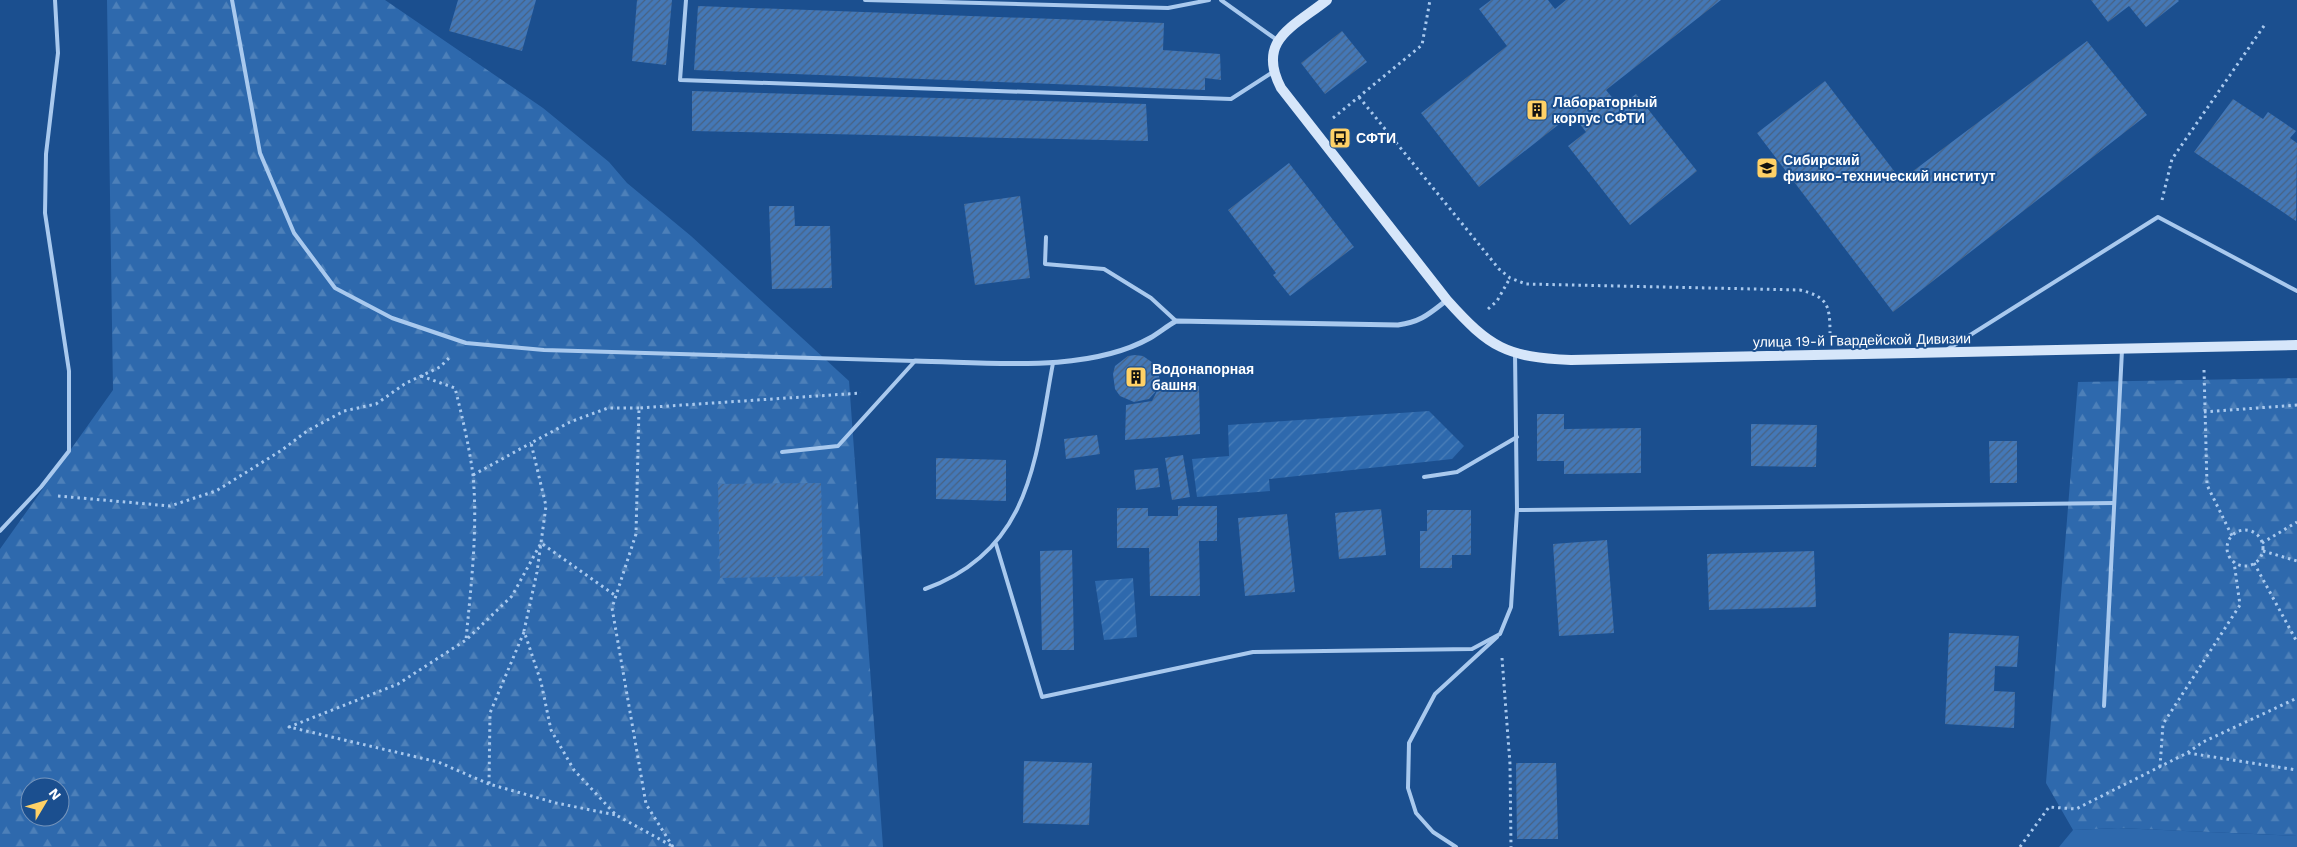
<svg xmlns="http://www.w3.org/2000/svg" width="2297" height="847" viewBox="0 0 2297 847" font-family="'Work Sans',sans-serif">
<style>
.forest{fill:url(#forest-firs);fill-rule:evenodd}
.park{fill:#2e69ad}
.garden{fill:url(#garden-furrows)}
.building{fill:url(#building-hatch)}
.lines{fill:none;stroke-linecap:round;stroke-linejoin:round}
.path{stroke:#a9c9ee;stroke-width:3;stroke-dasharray:2.5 4;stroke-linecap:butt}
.lane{stroke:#a9c9ee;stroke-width:4}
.street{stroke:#a9c9ee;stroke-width:5}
.secondary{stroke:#d6e6fa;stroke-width:10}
.labels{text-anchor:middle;stroke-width:4;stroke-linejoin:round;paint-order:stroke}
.poi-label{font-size:14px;font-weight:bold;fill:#fff;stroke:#1b4f8f;text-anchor:start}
.street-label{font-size:14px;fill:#fff;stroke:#1b4f8f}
</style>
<defs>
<pattern id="forest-firs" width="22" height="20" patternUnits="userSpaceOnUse" patternTransform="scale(1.25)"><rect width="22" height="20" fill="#2e69ad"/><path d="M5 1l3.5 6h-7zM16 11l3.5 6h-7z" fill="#4d80b9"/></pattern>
<pattern id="garden-furrows" width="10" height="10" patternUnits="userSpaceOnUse" patternTransform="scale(1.25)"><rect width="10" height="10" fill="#2e69ad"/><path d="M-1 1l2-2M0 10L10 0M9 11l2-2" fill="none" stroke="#4d80b9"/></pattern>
<pattern id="building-hatch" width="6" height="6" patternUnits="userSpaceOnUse" patternTransform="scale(1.25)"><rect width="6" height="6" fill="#4478b7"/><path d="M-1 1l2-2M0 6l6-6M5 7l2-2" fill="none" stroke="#486282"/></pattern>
</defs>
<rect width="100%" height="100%" fill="#1b4f8f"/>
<g class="forest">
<path d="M107 0H385L543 108 609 162 627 183 691 236 849 381 883 847H0V549L113 390ZM30 787H60V817H30Z"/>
<polygon points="2297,378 2297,836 2118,828 2073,830 2046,783 2078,382"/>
</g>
<polygon class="park" points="2118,828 2297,836 2297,847 2059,847 2073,830"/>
<g class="garden">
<polygon points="1429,411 1464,446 1452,459 1269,479 1270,491 1197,497 1192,459 1229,456 1228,425"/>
<polygon points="1133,578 1137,637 1104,640 1095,581"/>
</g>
<g class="building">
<polygon points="458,0 536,0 522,51 449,31"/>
<polygon points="637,0 672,0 666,65 632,61"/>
<polygon points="1491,0 1548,0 1555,9 1566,0 1721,0 1606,90 1620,107 1636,94 1697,171 1630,225 1568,146 1586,132 1572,114 1479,187 1421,113 1507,46 1479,9"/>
<polygon points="2091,0 2178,0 2179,1 2146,27 2129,6 2108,22"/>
<polygon points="698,6 1164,23 1163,50 1220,54 1221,80 1205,78 1205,90 694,70"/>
<polygon points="1342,31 1367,62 1325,94 1301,63"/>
<polygon points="2087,41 2147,115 1893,312 1757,133 1825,81 1901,180"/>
<polygon points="692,91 1146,104 1148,141 692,131"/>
<polygon points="2233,99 2263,119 2268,112 2296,131 2290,138 2297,143 2296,221 2194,152"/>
<polygon points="1289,163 1354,247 1290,296 1273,275 1276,273 1228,210"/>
<polygon points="1020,196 1030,278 975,285 964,204"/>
<polygon points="769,206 794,206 795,226 830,226 832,288 772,289"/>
<polygon points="1135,355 1143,356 1156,365 1160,380 1159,387 1199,386 1200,434 1125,440 1126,405 1152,401 1158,389 1149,399 1134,402 1120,396 1115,389 1113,374 1115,366 1128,356"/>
<polygon points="1537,414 1564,414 1564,429 1641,428 1641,473 1564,474 1564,461 1537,461"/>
<polygon points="1751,424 1817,425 1816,467 1751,466"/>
<polygon points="1097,435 1100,454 1066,459 1064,439"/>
<polygon points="1989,441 2017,441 2017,483 1990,483"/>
<polygon points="1183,455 1190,497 1172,500 1165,458"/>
<polygon points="936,458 1006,460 1006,501 936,499"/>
<polygon points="1158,468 1160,487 1136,490 1134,470"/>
<polygon points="821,483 823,576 720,578 718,484"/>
<polygon points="1178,506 1217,506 1217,541 1199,541 1200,596 1150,596 1149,548 1117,548 1117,508 1148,508 1148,516 1178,516"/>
<polygon points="1381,509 1386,555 1339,559 1335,513"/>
<polygon points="1427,510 1471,510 1471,555 1452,555 1452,568 1420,568 1420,531 1427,531"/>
<polygon points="1287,514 1295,592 1245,596 1238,518"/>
<polygon points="1607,540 1614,633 1559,636 1553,544"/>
<polygon points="1072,550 1074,650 1042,650 1040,551"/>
<polygon points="1814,551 1816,607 1709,610 1707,554"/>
<polygon points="1949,633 2019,636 2017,667 1995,666 1994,691 2015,692 2014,728 1945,724"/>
<polygon points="1024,761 1092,763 1089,825 1023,823"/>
<polygon points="1516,763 1556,763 1558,839 1517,839"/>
</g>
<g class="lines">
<g class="path">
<path d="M1359 97 1499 269 1510 278 1526 284 1800 290C1827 297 1830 304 1830 333"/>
<polyline points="1333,118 1422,45 1430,0"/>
<polyline points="2162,200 2172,159 2266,23"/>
<polyline points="1488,309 1497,301 1510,278"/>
<polyline points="2204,370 2207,485 2232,536"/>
<path d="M421 376 455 388C462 416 469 445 473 475 478 530 471 585 466 640"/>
<polyline points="639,408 608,408 570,422 531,443 546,506 537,572 524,631 541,682 551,730 574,770 616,815 672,846"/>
<polyline points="2204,412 2297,405"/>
<polyline points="473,475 531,443"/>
<polyline points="58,496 170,506 216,491 282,450 307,431 344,411 376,404 406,383 440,367 449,358"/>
<circle cx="2245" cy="548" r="18"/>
<polyline points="2262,543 2297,522"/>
<polyline points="2263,551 2297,561"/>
<polyline points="2254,563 2297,642"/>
<polyline points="524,632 490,713 489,784 556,803 616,815"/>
<polyline points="1502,658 1510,764 1511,847"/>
<polyline points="2188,753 2297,770"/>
<polyline points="2160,767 2163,724 2240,605 2234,562"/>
<polyline points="489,784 438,762 289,727 398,684 466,640 512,596 541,543 616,596"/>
<polyline points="673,847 646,804 612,608 636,534 639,408 861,393"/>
<polyline points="2020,847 2049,807 2076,809 2187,753 2203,742 2297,698"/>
</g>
<g class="lane">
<polyline points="232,0 260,153 294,233 335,288 392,318 466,343 544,350 915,361"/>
<polyline points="686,0 680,80 1231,99 1273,72"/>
<polyline points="865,0 1168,8 1209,0"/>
<polyline points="1221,0 1277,40"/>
<polyline points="1046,237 1045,264 1104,269 1151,298 1176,321"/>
<polyline points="1948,349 2158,217 2297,291"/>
<polyline points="782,452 838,446 915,361"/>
<polyline points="1424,477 1457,472 1517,437"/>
<polyline points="1517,510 2114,503"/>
<polyline points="0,531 41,487 69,451 69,371 45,213 46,154 58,53 55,0"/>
<polyline points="996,544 1042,697 1253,652 1472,649 1500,634 1511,607 1517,510 1515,353"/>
<path d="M925 589C1032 550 1035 459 1053 363"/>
<polyline points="2104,706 2122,350"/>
<polyline points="1456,847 1433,832 1416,813 1408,788 1409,743 1435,694 1497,637"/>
</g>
<path class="street" d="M915 361C987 362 1086 374 1150 338 1159 333 1167 326 1176 321L1398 325C1421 322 1429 314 1447 300"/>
<path class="secondary" d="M1327 0C1293 27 1256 40 1281 88L1447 300C1490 348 1506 357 1571 360L2297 345"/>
</g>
<defs>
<g id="building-square" transform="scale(1.125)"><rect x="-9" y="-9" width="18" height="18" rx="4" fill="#ffd166" stroke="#1b4f8f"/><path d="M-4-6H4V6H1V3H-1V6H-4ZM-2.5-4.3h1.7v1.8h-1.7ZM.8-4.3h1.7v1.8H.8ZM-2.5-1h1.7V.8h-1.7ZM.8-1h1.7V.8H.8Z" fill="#111"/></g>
<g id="bus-square" transform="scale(1.125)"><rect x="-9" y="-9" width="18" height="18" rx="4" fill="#ffd166" stroke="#1b4f8f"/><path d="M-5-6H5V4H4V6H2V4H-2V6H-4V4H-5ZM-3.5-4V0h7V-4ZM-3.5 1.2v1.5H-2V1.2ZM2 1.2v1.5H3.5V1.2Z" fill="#111"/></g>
<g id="university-square" transform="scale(1.125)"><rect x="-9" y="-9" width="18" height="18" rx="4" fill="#ffd166" stroke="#1b4f8f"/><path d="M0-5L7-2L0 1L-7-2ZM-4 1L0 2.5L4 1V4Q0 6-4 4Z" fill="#111"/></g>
</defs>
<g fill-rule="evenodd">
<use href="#building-square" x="1537" y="110"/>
<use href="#bus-square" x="1340" y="138"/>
<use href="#university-square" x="1767" y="168"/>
<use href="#building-square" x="1136" y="377"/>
</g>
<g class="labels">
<g class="poi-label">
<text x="1553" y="107">Лабораторный<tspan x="1553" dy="16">корпус СФТИ</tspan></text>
<text x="1356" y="143">СФТИ</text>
<text x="1783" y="165">Сибирский<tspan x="1783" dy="16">физико-технический институт</tspan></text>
<text x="1152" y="374">Водонапорная<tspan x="1152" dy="16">башня</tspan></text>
</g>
<g class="street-label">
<text transform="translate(1862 340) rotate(-1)" y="5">улица 19-й Гвардейской Дивизии</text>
</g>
</g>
<g transform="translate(45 802) rotate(52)"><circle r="24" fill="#1b4f8f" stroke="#7695bc"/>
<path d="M0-4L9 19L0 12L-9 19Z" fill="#ffd166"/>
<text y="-8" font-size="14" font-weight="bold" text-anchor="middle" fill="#ffffff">N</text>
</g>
</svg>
